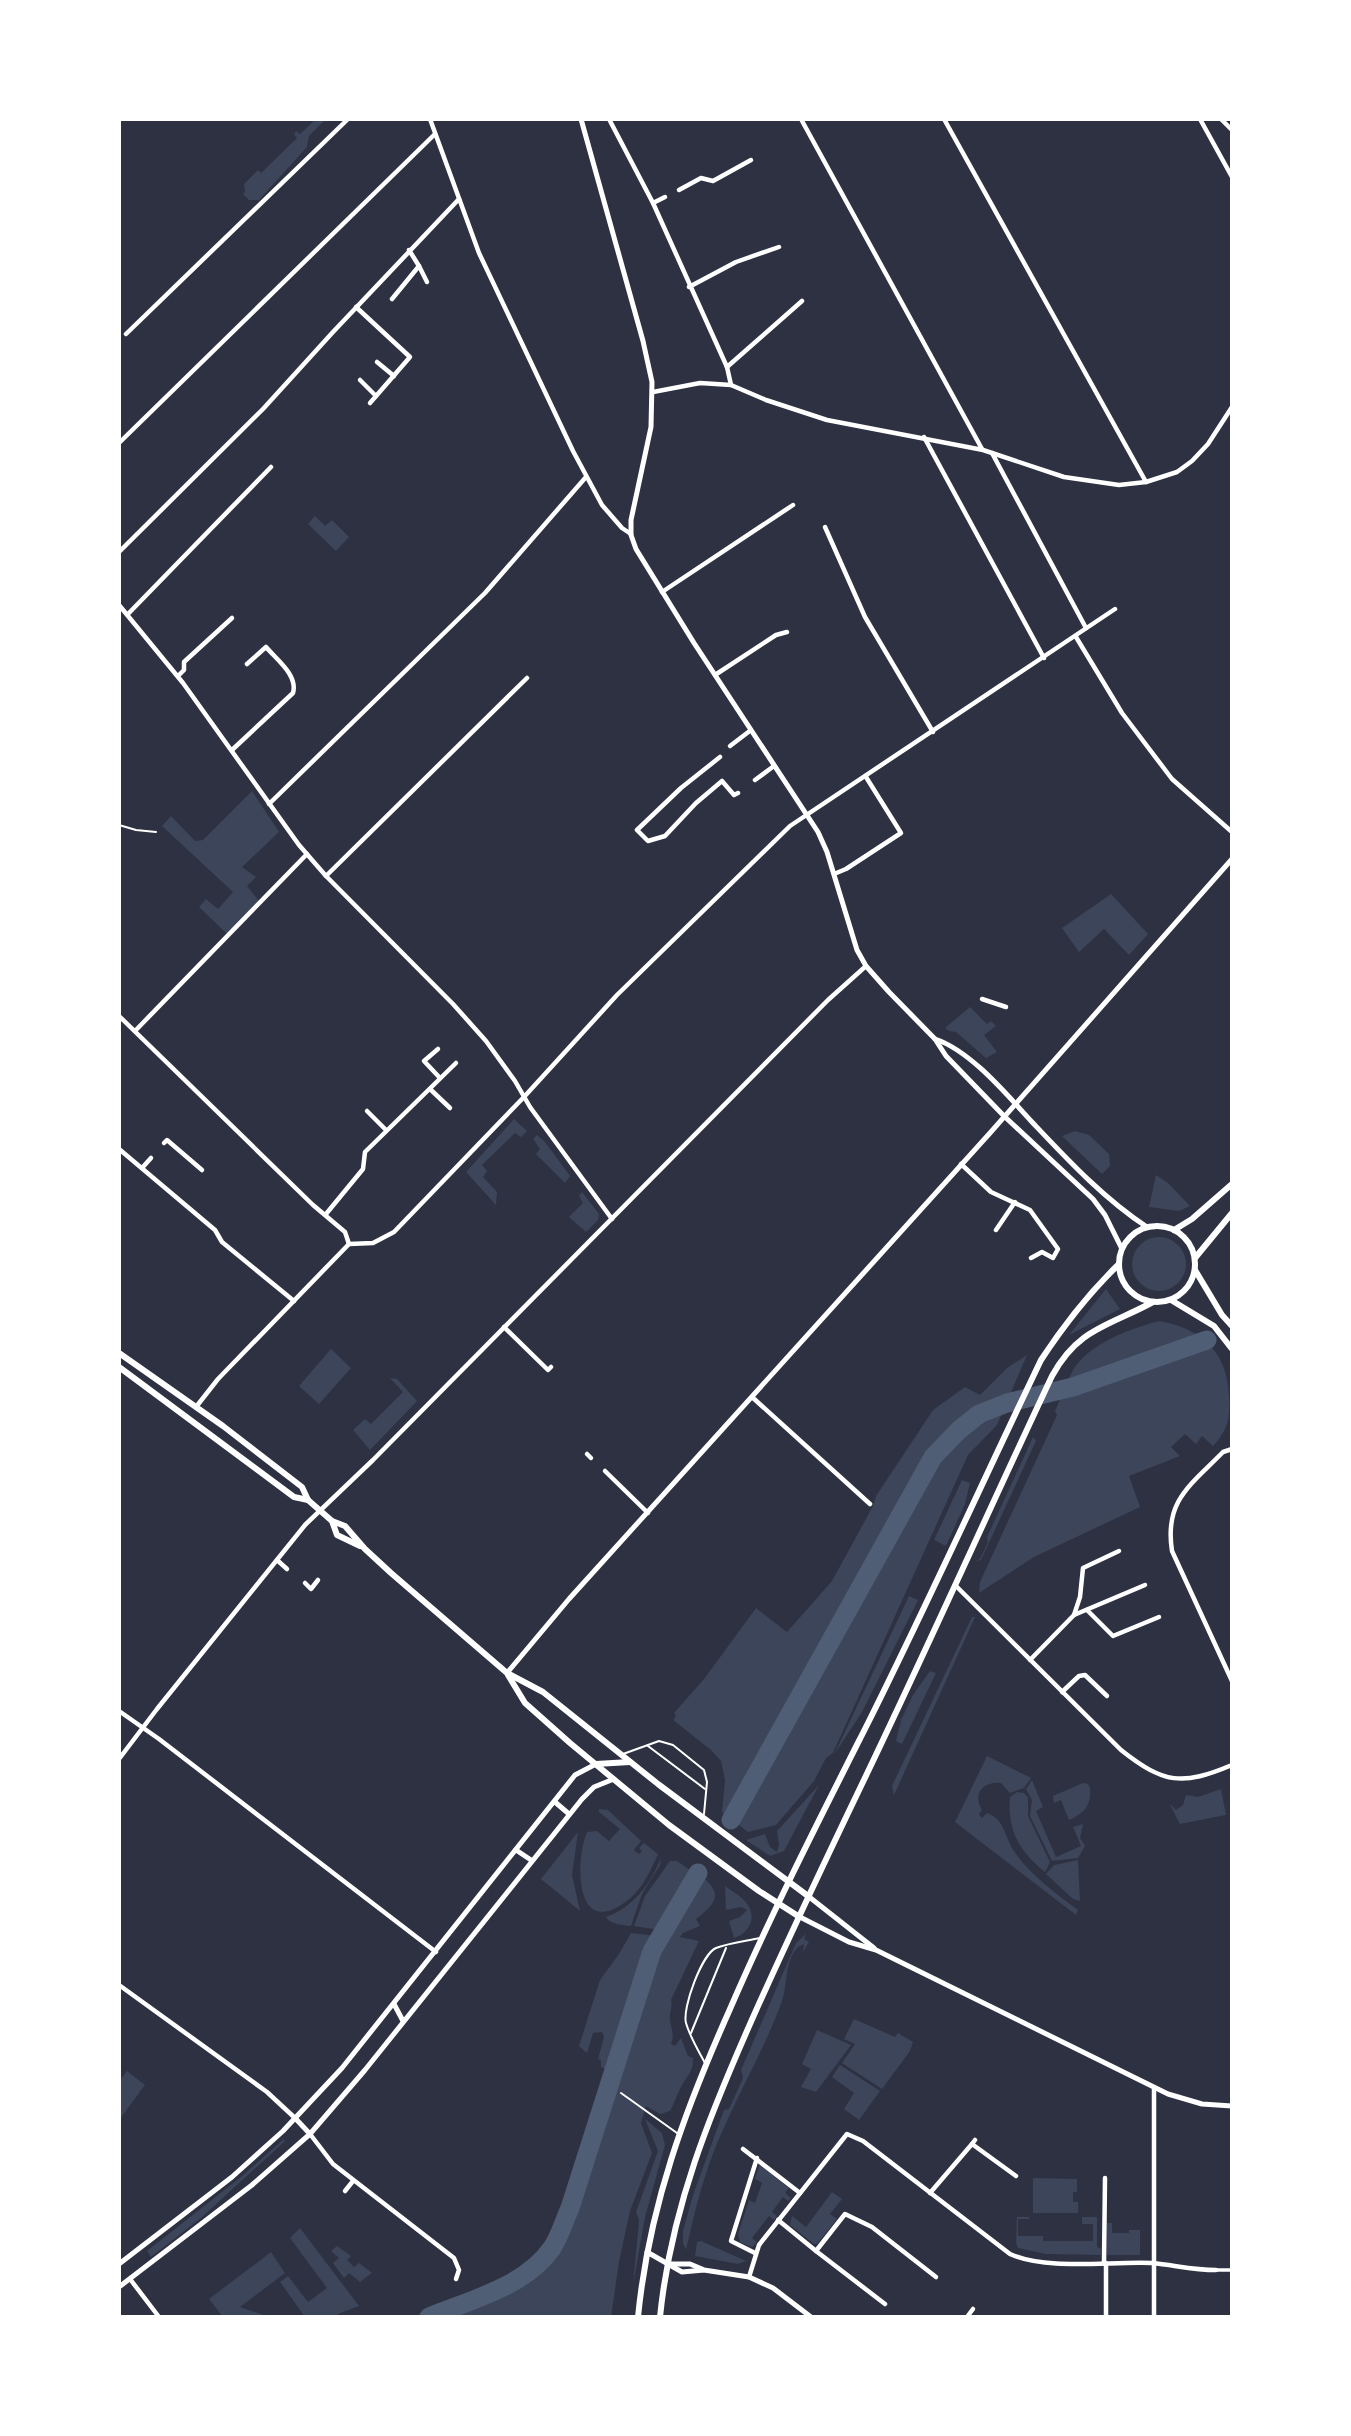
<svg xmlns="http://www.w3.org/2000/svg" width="1351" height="2436" viewBox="0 0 1351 2436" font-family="'Work Sans',sans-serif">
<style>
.green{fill:#3c4559}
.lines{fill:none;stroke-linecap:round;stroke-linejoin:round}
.river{stroke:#4f5d75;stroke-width:19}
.service{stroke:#fff;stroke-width:2}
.pedestrian{stroke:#fff;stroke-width:3.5}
.minor{stroke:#fff;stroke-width:4.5}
.tertiary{stroke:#fff;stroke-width:5}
.secondary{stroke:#fff;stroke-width:6}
</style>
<rect width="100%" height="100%" fill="#2d3142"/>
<g class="green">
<polygon points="316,119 326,119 309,136 307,147 259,200 249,200 243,194 245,192 244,184 258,170 261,173 297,138 294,134 296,131 300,134"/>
<polygon points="315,516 325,526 332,520 349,537 336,551 308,524"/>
<polygon points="252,791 279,832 242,867 256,877 247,886 259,901 227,934 199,907 206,899 218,909 233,892 162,826 171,816 195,841 203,840"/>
<polygon points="1111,894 1148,934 1129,955 1104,929 1079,952 1062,928"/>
<polygon points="970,1007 987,1024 991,1021 996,1026 984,1035 997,1052 986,1058 956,1032 949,1031 945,1028"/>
<polygon points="514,1119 527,1131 521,1137 515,1133 482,1165 487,1171 483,1177 497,1192 496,1205 466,1172"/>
<polygon points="1075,1131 1089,1135 1109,1154 1110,1166 1102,1174 1062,1136"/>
<polygon points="537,1135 545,1142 570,1176 565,1183 536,1154 540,1149 533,1139"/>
<polygon points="1156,1175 1168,1183 1190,1206 1179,1211 1149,1207"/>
<polygon points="582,1192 599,1214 598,1220 586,1232 569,1217 583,1203 579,1196"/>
<circle cx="1159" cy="1264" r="27"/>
<polygon points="1106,1289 1120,1309 1069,1335"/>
<path d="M1159 1321C1201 1328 1228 1352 1229 1397 1230 1419 1228 1430 1213 1446L1202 1436 1196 1444 1185 1434 1171 1447 1180 1456 1129 1476 1140 1507 1034 1557 979 1593 980 1582 1057 1415 1055 1411C1061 1398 1066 1383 1073 1370 1090 1343 1129 1329 1159 1321Z"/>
<polygon points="331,1349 351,1368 319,1404 299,1386"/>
<polygon points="1027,1355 997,1425 968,1455 833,1753 826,1758 814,1781 776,1825 748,1832 722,1812 725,1780 721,1761 711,1750 673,1720 676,1716 674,1713 704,1679 756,1608 787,1632 832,1581 873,1506 876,1496 933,1410 965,1387 980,1395 1007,1368"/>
<polygon points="390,1378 397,1379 417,1401 370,1450 353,1430 365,1419 371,1424 403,1392"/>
<polygon points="1033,1437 1036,1441 981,1560 975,1561 980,1559 988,1542 987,1537"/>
<polygon points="962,1480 970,1483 965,1504 946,1546 934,1540"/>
<polygon points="909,1596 918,1600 862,1712 834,1755"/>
<polygon points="972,1617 975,1617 894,1795 892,1786"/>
<polygon points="930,1671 936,1673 902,1744 896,1741 901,1720 913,1695"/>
<path d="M987 1756 1031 1778 1024 1788 1010 1793 1001 1783C983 1781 972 1794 982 1810L979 1814 982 1818 987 1813C1005 1819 1004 1836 1014 1851 1030 1875 1056 1893 1078 1910L1076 1915 955 1822Z"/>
<polygon points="1032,1780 1043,1807 1036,1811 1056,1857 1081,1846 1073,1827 1083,1824 1080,1838 1085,1846 1078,1858 1052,1861 1030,1816 1032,1800 1026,1789"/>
<path d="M1083 1783 1088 1784 1090 1788C1091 1806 1085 1813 1069 1820L1061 1800 1054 1803 1053 1796Z"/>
<polygon points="819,1785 784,1851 770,1856 746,1840 765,1834 770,1847 777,1852 779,1845 777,1831"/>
<polygon points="1221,1789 1226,1815 1180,1824 1170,1805 1171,1805 1176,1810 1183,1805 1186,1795 1198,1797"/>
<path d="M1017 1792 1024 1793 1028 1797V1816L1050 1862 1045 1872C1019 1851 1007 1830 1010 1797Z"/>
<path d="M599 1809 608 1810 641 1841 634 1850 639 1854 642 1851 639 1848 644 1843 658 1854C650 1872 641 1892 624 1903 575 1938 575 1860 587 1832L597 1831 609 1841 620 1829 599 1812Z"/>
<polygon points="578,1832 572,1875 580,1911 541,1879"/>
<path d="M661 1858 660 1865 642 1894 631 1926C622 1925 611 1925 606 1917 634 1907 650 1884 661 1858Z"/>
<polygon points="1078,1860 1080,1901 1073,1899 1046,1874 1054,1865"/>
<polygon points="670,1861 677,1861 693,1872 659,1930 634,1926 645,1896"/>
<path d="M700 1875C723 1893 718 1902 696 1919L700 1926 683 1933 680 1937 699 1941 671 2000C673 2008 669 2012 670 2019 671 2029 675 2034 671 2044L675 2046 681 2038 688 2056 693 2058C694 2073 685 2077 680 2089 676 2097 674 2104 670 2111L660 2114 646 2106 641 2123 652 2153 630 2211 619 2262 611 2317H429L512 2282 529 2271 552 2248 570 2208 653 1959Z"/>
<path d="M725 1886C733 1892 743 1897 748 1905 757 1919 748 1934 734 1938L729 1921 740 1917 747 1910 741 1907 726 1910Z"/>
<polygon points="631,1933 657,1936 636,1981 611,2073 601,2067 601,2060 598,2059 604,2037 602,2032 593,2033 587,2053 579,2046 600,1980 619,1954"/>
<path d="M806 1934 804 1939 809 1942 803 1952 804 1944C784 1951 788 1985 782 2001 766 2046 741 2088 722 2132 705 2169 695 2210 686 2250L683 2243V2231L693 2195 724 2110 729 2109 743 2078 741 2070 796 1943Z"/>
<polygon points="854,2019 895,2037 898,2033 913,2042 910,2051 882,2089 842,2063 855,2044 844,2039"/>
<polygon points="817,2030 851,2045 816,2092 801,2087 811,2069 802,2064"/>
<polygon points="840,2065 880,2091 859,2120 844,2109 854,2093 832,2077"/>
<polygon points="127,2071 145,2085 119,2120 119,2081"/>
<polygon points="645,2119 662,2133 665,2145 645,2217 633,2285 639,2220 636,2212 658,2151"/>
<polygon points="284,2139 285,2141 201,2218 151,2257 147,2251 241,2177"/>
<polygon points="760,2164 789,2188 785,2193 791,2198 788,2201 783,2197 772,2212 777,2216 774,2220 769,2216 752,2238 757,2242 752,2247 740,2242 738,2234 749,2200 755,2203 762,2183 755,2179"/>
<polygon points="1033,2178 1077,2179 1077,2192 1073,2192 1073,2202 1078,2202 1078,2213 1033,2213"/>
<polygon points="832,2192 842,2199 830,2214 837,2219 817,2244 814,2244 790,2225 792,2216 806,2227"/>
<polygon points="1017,2217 1029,2217 1029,2219 1018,2219 1018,2236 1043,2236 1043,2241 1093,2241 1093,2224 1082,2224 1082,2217 1097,2217 1097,2247 1101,2249 1101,2255 1046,2254 1018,2248 1016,2243"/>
<polygon points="1107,2223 1112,2223 1112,2233 1129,2233 1129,2230 1140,2230 1140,2255 1107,2255"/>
<polygon points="300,2228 359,2306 338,2314 336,2317 305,2317 280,2282 288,2276 308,2302 327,2288 290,2238"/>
<polygon points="701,2241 746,2261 738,2264 695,2256 697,2242"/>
<polygon points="337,2246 351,2256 347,2260 354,2267 359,2263 372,2273 360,2282 349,2273 344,2278 333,2263 339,2258 331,2251"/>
<polygon points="271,2252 285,2273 240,2307 269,2317 223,2317 209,2299"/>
</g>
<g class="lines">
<g class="river">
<polyline points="731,1820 933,1457 958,1431 979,1414 1007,1403 1073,1387 1207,1340"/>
<path d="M429 2317C470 2300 525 2287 552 2248 560 2236 564 2221 570 2208L652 1951 698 1873"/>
</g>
<g class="service">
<polyline points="119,825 136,830 156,832"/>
<polyline points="648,1746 705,1789"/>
<polyline points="623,1754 659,1741 673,1745 704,1770 707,1782 704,1814"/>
<polyline points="691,2033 726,1948"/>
<path d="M705 2063C698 2050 690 2037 686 2023 682 2008 702 1954 716 1948 729 1943 746 1941 760 1938"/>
<polyline points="621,2093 677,2133"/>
</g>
<polyline class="pedestrian" points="1217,2270 1232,2270"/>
<g class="minor">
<polyline points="430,119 479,253 573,451 602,505 622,528 631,534"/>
<polyline points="609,119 653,203 727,367 731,385"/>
<polyline points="801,119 982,449"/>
<polyline points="944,119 1146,482"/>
<polyline points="1200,119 1232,177"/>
<polyline points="1221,119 1232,130"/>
<polyline points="679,190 701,178 713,181 751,160"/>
<polyline points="653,203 665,197"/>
<polyline points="419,266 427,282"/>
<polyline points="689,287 736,262 779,247"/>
<polyline points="392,299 419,266 409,250"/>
<polyline points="356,307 410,357 370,403"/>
<polyline points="126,334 348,119"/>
<polyline points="377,362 394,376"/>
<polyline points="727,367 802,301"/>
<polyline points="360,380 376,396"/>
<polyline points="653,392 700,383 731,385 766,400 827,420 983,450 1064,477 1119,485 1146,482 1177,472 1192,461 1208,444 1232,407"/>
<polyline points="924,437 1044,658"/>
<polyline points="119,443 435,134"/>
<polyline points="992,453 1086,628"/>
<polyline points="825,527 865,617 933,732"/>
<polyline points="119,552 263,409 333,332 459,199"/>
<polyline points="662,592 793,505"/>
<polyline points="119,605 183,683 299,845 326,876 453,1004 486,1041 515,1081 530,1107 612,1219"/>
<polyline points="128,614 271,467"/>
<polyline points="1076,637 1122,713 1172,779 1232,832"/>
<polyline points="715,675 776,635 787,632"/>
<polyline points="178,676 184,670 184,662 232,618"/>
<polyline points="730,746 751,730"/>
<path d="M232 750 293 693C298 675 277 660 266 647L247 664"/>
<polyline points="720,757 681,788 637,830 648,841 665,836 696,803 722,781 734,795 738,793"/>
<polyline points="755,780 774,766"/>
<polyline points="269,804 485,593 586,477"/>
<polyline points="834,874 846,869 901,833 866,777"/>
<polyline points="326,876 527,678"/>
<polyline points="982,999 1006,1007"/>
<polyline points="119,1016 313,1205 345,1232 349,1244"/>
<polyline points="135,1031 307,854"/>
<polyline points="438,1049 424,1061 440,1078"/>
<polyline points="430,1089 450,1108"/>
<polyline points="367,1111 386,1130"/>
<polyline points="164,1143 167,1140 202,1170"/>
<polyline points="119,1149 215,1230 222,1242 294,1301"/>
<polyline points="961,1164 991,1192 1030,1210 1058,1249 1053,1258 1042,1252 1031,1258"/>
<polyline points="142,1168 151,1158"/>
<polyline points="326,1214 363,1169 365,1152 456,1063"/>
<polyline points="996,1230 1015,1202"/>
<polyline points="504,1327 548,1370 551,1367"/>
<polyline points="752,1397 870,1504"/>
<polyline points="196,1407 218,1379 349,1244 373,1243 394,1232 524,1097 617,995 790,826 1115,609"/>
<path d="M1232 1449 1223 1452C1191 1485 1164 1500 1172 1551L1232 1681"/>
<polyline points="587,1454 591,1458"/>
<polyline points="605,1471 648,1513"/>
<polyline points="277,1560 287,1569"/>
<polyline points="305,1583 311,1589 318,1580"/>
<path d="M955 1585 1121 1750C1164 1784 1182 1786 1232 1765"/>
<polyline points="1087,1610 1113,1636 1159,1617"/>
<polyline points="1074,1615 1080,1597 1083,1568 1119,1551"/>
<polyline points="1030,1660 1074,1615 1145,1585"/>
<polyline points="1062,1692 1079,1676 1085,1675 1107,1696"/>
<polyline points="119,1711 159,1739 436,1952"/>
<polyline points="119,1759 157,1709 305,1525 373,1460 828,1000 866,966"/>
<polyline points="119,1985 267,2092 295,2118"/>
<polyline points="310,2134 333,2164 454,2258 459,2270 456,2279"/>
<polyline points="975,2140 972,2144 1016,2176"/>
<polyline points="743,2149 800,2193"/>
<polyline points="345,2191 353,2181"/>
<polyline points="930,2193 972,2144"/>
<polyline points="778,2220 816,2251 845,2214 872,2227 936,2277"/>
<polyline points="816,2251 885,2304"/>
<polyline points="755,2253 731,2241 757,2158"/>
<polyline points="1104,2263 1105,2178"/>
<path d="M749 2277 759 2245 847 2134 863 2141 1010 2254C1047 2271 1110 2261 1152 2263 1174 2265 1193 2270 1216 2270"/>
<polyline points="130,2279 159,2317"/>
<polyline points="967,2317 973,2309"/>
<polyline points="1106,2317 1106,2263"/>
<polyline points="1154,2317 1154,2088"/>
</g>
<g class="tertiary">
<polyline points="581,119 643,341 652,382 651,427 631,520 631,535 636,549 694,643 818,832 827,852 857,950 866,966 889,992 935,1039 946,1056 1004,1116 1093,1199 1105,1215 1122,1249"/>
<path d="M935 1039C971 1051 1007 1095 1032 1122 1067 1159 1104 1199 1147 1227"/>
<polyline points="507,1673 569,1599 990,1133 1232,859"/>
<polyline points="555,1802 569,1814"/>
<polyline points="516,1850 531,1860"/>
<polyline points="808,1896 874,1948"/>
<polyline points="798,1916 849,1942 876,1950 1168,2094 1202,2104 1232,2106"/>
<polyline points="394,2004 403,2021"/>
<polyline points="295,2118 310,2134"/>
<polyline points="647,2252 682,2272 704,2270 749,2277 773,2288 811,2317"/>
<polyline points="119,2264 232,2177 283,2131 342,2068 575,1775 596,1764"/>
<polyline points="671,2264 690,2264 702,2269"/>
<polyline points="119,2287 252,2185 310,2134 365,2070 582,1799 594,1787 614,1779"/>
</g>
<g class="secondary">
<circle cx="1157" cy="1264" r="38"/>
<polyline points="1174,1230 1192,1219 1232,1184"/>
<polyline points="1195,1258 1232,1213"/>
<polyline points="1195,1270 1222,1315 1232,1326"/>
<polyline points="1171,1300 1214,1326 1232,1349"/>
<polyline points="119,1353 223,1426 302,1487 308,1500 332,1521 345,1526 365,1549 391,1573 507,1673 543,1692 658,1784 808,1896"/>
<polyline points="119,1367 294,1497 308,1500"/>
<polyline points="332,1521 337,1535 360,1546"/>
<polyline points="508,1675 525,1703 570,1743 669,1825 759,1891 798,1916"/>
<polyline points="596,1764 630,1762"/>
<path d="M638 2317C649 2206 685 2110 730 2009 772 1912 820 1818 868 1723 928 1603 983 1481 1041 1360 1064 1325 1089 1293 1119 1264"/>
<path d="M660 2317C671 2208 710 2114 754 2015 789 1937 825 1861 862 1784 927 1649 988 1512 1052 1376 1078 1328 1109 1326 1153 1302"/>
</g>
</g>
<rect width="1351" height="2436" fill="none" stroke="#ffffff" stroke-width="242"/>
</svg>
